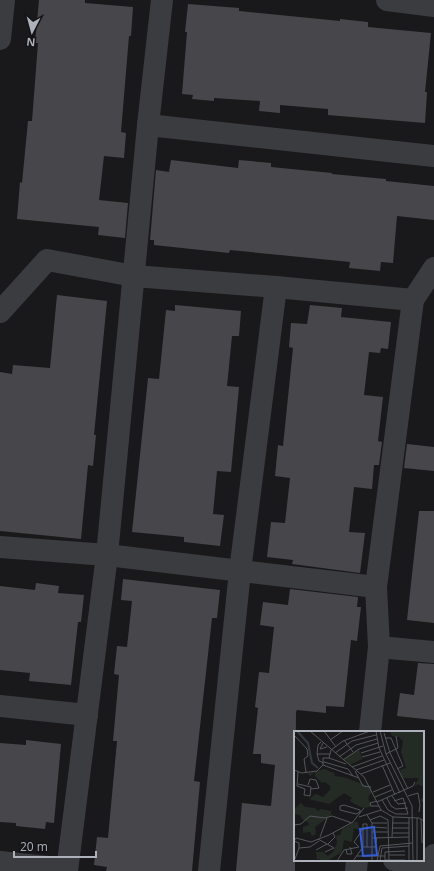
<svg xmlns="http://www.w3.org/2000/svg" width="434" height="871" viewBox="0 0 434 871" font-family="'Open Sans',sans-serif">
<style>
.building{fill:#47474b}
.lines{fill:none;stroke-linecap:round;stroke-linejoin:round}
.minor{stroke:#3b3c40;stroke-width:22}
.inset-river{fill:none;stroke:#323a41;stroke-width:2}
.inset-road{fill:none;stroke:#54565b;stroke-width:1}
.view{fill:#335dd4;fill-opacity:0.15;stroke:#335dd4;stroke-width:2}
.inset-edge{fill:none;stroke:#adb1ba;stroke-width:2}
</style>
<rect width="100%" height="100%" fill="#19191b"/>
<g class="building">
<polygon points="39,0 85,0 85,3 133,7 131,36 129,36 121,132 126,133 124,158 104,156 99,200 128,203 125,238 98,235 99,227 17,219 20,182 22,183 28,121 32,121 38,43 35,43"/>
<polygon points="188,4 239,8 239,11 340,21 340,19 368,22 368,27 431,33 425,92 427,92 425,123 328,115 328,109 280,105 280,113 259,111 260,101 214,98 214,101 192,99 193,95 182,94 187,32 185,32"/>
<polygon points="171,160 238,168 239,160 271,163 271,167 332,173 332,174 386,179 386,181 434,186 434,220 397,216 393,263 381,262 380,271 349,268 350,262 230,250 229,253 154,245 154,240 150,240 156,170 169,172"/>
<polygon points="57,295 107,301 94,435 96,435 93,466 88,465 81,539 0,531 0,372 12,374 13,365 50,368"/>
<polygon points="175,305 241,311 239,336 232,336 227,386 239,387 231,472 217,471 213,514 224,515 220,546 184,542 184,537 132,532 148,378 159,379 166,310 175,311"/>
<polygon points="310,305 342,308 341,317 391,322 388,349 381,348 380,353 369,352 364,395 383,397 378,441 382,442 379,465 374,465 372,489 354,487 349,532 365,533 360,573 292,564 293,560 267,557 271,522 285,523 290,478 275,476 278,445 283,446 293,348 289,347 291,323 307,324"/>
<polygon points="407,444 434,447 434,471 404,468"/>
<polygon points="419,511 434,511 434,623 407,620"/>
<polygon points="123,579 220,590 217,618 212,618 194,781 200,782 192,871 106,871 107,867 94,865 97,837 108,838 117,741 113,741 119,675 114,674 117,646 127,647 132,601 121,600"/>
<polygon points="36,583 59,586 58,593 84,595 81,622 78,622 71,685 29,681 30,673 0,670 0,586 35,590"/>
<polygon points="290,589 358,597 357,607 361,607 357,641 351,640 344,707 326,706 326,713 297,710 296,712 295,871 236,871 242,803 271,806 275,765 261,763 261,754 253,754 258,708 255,707 259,672 269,673 274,627 260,625 263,602 288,605"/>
<polygon points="418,663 434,664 434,720 397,716 400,693 414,695"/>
<polygon points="26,740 61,744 54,823 46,822 45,829 16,826 16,823 0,822 0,743 26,745"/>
</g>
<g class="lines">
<g class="minor">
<polyline points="387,0 434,6"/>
<polyline points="0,39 4,0"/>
<polyline points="148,125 434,156"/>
<polyline points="0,312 47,260 134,276 276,287 413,300"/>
<polyline points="0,547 107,555 376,587"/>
<polyline points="379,647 434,652"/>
<polyline points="0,706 87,715"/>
<polyline points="370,732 379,647 376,587 413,300 434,268"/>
<polyline points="394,860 429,863 434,855"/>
<polyline points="0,862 67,869"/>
<polyline points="67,871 107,555 148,125 162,0"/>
<polyline points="209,871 240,571 276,287"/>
<polyline points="356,871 357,860"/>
</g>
</g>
<g transform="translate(294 731)">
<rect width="130" height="130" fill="#19191b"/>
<path d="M96 0H130V72L126 70 129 66V56L124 53 120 56 125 47H109L106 39 112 37 107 21 109 10 105 6 98 5ZM65 18 68 28 56 34 51 28ZM30 38 40 42 41 45 49 46 77 56 78 61 74 66 77 76 69 77 59 72 56 70 58 67 50 62 35 73 15 68 22 63 29 66 36 59V55L31 51 28 52 21 45V41L16 45 14 43ZM7 72 11 76 21 77 24 80 27 78 37 80V84L21 96 22 103 18 105 16 101 9 102V96L15 94 14 91 9 89 6 84 0 83V78ZM63 90 66 99 60 97 58 111 50 109 48 121 33 130 23 128 22 121H29L34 125 39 121 43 112 42 105 46 104 48 98Z" fill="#242b25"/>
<path class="inset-river" d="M3 0 14 12 18 32 24 37"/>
<path class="inset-road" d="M16 0 70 46 87 79 99 86 125 87 130 90M30 0 42 16M82 0 85 17 106 62M86 0 92 23 118 75 119 130M90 2 96 22 114 58M0 4 13 18 14 25 10 28 12 41M91 7H97L109 35 103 38M36 9 49 0M50 9 59 21M27 11 24 14 23 23 25 30 30 32M29 12 26 18 33 16M41 22 58 10 82 4M67 22 89 15M23 23H36M92 23 104 17 102 5M45 26 62 14 83 8M68 26 86 21M35 27 37 19 49 10 76 0M49 29 65 18 84 12M30 31 54 38 59 45M29 34 65 47M88 34 101 64M58 36 88 25M0 39 8 42 23 40 29 34V27H35L52 33M62 39 90 29M61 40 69 55 77 56M67 43 96 32M14 54 16 48 22 49 25 57 17 58M3 55 11 58 10 64 16 65 17 56 4 53M3 55 4 41M79 61 96 54M98 65 104 73 112 72M114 65 124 62 126 74 125 81M81 66 98 59M93 67 97 75 102 78 114 77M88 69 94 79 102 83H114M83 70 76 72 77 75H85M100 70 109 67 114 83M83 71 119 55 121 51M50 74 66 79V81L62 83 46 79V75ZM73 84 78 92V130M65 86 87 79M123 87V130M127 88 128 112M76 89 86 85 94 89 95 130M78 92H93M98 92H115M0 94 7 93 16 85 31 87 38 85 58 92 70 77M78 96 93 97M98 97H115M78 101H94M99 102H115M26 106 33 87M98 106 99 86M78 107 115 106M24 108 40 117 31 121M0 110 2 107 17 111 35 104 57 92M0 110 5 112V117L1 128M34 113 41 106 39 102M69 116H81L83 106M5 117 16 116 25 110M52 118 53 123H58L56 116M22 119 33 113M95 124H111M63 125H91M91 129H111M43 130 50 119 65 116 60 111 69 98M59 130 69 116V93H73V116M62 130H78M83 130 86 115 119 112M86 130 88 117 115 115M91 130V121L111 120M115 130V87"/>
<path class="view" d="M80 96 83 124 69 125 66 98Z"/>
<rect width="130" height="130" class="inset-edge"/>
</g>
<g transform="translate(32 32) rotate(186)" stroke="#141416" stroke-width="3" paint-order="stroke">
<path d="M0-3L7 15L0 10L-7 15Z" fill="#adb1ba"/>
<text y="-6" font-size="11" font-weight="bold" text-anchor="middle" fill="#adb1ba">N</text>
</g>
<path d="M14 851v6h82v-6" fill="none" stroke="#adb1ba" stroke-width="2"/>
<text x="20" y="851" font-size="12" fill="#adb1ba" stroke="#141416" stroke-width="3" paint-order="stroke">20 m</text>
</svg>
